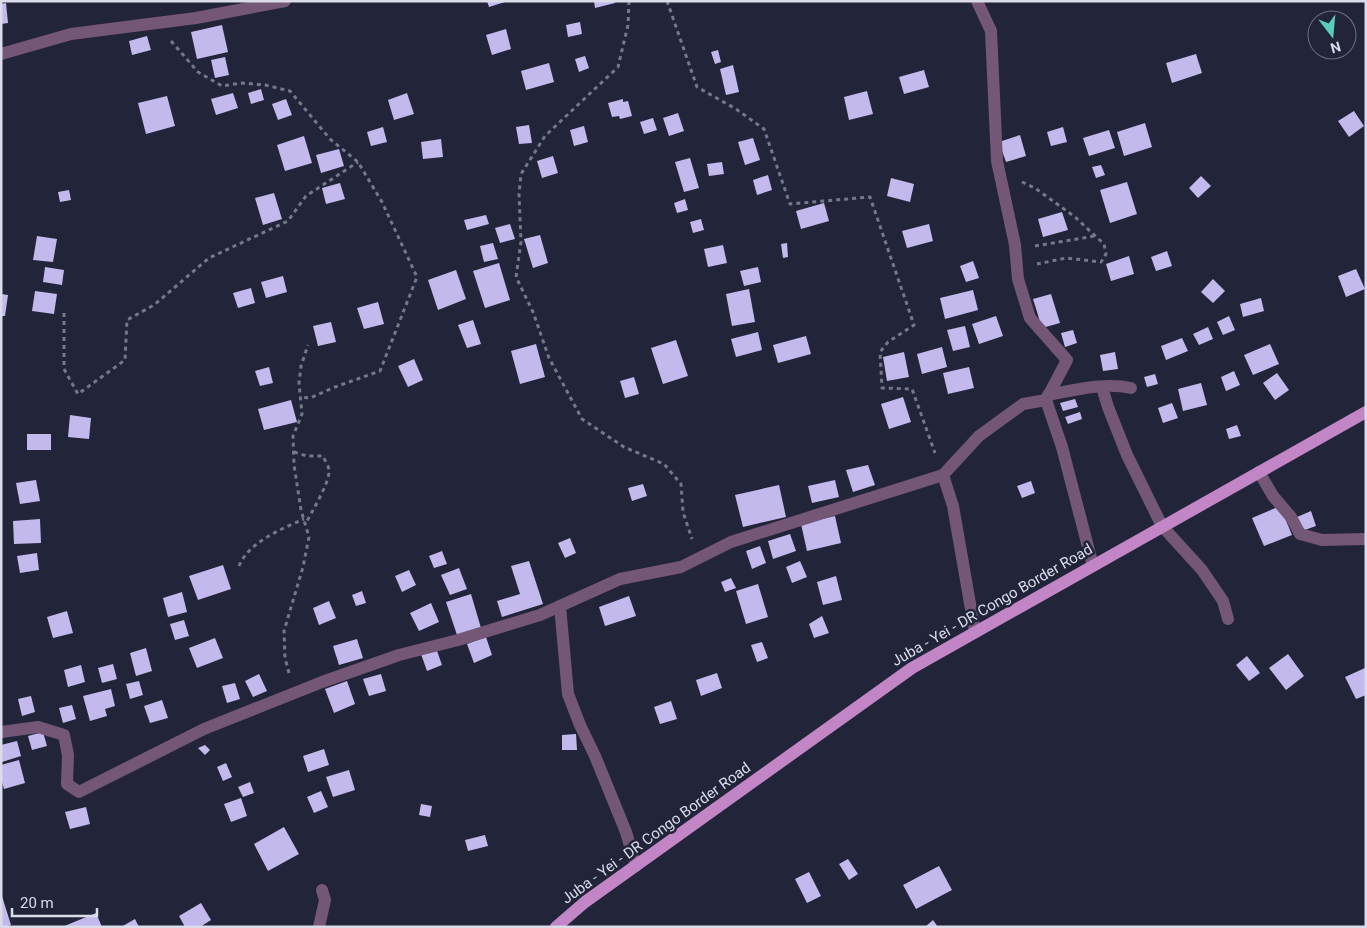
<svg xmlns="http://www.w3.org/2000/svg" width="1367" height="928" viewBox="0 0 1367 928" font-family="Roboto,sans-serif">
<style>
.building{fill:#c3b9ec}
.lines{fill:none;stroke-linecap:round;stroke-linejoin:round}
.path{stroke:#76788a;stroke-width:3;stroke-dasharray:4 4;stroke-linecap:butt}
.minor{stroke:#745776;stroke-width:12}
.major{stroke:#c286c6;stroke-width:12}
.labels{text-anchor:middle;stroke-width:5;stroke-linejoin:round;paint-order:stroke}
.street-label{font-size:15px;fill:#dadcea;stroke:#22243a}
</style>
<rect width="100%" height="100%" fill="#22243a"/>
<g class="building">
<polygon points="487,1 505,1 505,2 489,7"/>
<polygon points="594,1 615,1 615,3 595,8"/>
<polygon points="6,3 8,23 1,24 1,4"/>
<polygon points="580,22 582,34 568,37 566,25"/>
<polygon points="222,25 228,52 197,59 191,32"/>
<polygon points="506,29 511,49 492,55 486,35"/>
<polygon points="147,36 151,50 132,55 129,41"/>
<polygon points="718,50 721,62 715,64 711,52"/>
<polygon points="1196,54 1202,73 1172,83 1166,63"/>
<polygon points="585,56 589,68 579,72 575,59"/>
<polygon points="225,57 229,75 215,78 211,60"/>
<polygon points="549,63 554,82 526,90 521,71"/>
<polygon points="733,65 739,92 726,95 720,69"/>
<polygon points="924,70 929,87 904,94 899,77"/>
<polygon points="261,89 264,100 251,104 248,93"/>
<polygon points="867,91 873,114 849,120 844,97"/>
<polygon points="233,93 238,108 216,115 211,99"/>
<polygon points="407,93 414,114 394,120 388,100"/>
<polygon points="167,96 175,126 146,134 138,103"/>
<polygon points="286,99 292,115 278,120 272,104"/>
<polygon points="623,99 623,102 628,101 632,116 620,119 619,116 612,117 608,103"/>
<polygon points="1354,111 1364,126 1349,137 1338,121"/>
<polygon points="678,113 684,131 669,136 663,118"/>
<polygon points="653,118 657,130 644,134 640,122"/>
<polygon points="1145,123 1152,147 1124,156 1117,132"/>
<polygon points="529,125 532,143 519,144 516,127"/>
<polygon points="584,126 588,142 574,146 570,130"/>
<polygon points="383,127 387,142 371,146 367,132"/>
<polygon points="1063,127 1067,142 1051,146 1047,132"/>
<polygon points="1109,130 1115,148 1089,156 1083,138"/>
<polygon points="1020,135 1026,156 1006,162 999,142"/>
<polygon points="304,136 312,163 285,171 277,145"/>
<polygon points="753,138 760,160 745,165 738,142"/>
<polygon points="441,139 443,157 423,159 421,142"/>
<polygon points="339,149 344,166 321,173 316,155"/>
<polygon points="553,156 558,173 542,178 537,161"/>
<polygon points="690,158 699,188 684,192 675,162"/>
<polygon points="722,162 724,174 709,176 707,164"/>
<polygon points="1101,165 1105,175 1096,178 1092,167"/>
<polygon points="768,175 772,190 757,195 753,180"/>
<polygon points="1201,176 1211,186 1198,198 1189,188"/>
<polygon points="891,178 914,184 910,202 887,196"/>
<polygon points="1127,182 1137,214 1110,223 1100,190"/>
<polygon points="340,183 345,199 326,204 322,188"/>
<polygon points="69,190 71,200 60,202 58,192"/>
<polygon points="274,193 282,219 263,225 255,198"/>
<polygon points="685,199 688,210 677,213 674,203"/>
<polygon points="824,203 829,221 801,229 796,211"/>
<polygon points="1062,212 1068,230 1043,237 1038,219"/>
<polygon points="486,215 489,224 467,230 464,220"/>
<polygon points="701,219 704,230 693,233 690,222"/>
<polygon points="510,224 515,239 500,243 495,228"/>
<polygon points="929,224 933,241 907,248 902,231"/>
<polygon points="540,235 548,263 533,268 524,239"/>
<polygon points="37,236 57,239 53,262 33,260"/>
<polygon points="493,243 498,259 484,262 480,246"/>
<polygon points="787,243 788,257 783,258 781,244"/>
<polygon points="723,245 727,263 708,267 704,249"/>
<polygon points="1167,251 1172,266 1156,271 1151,257"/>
<polygon points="1129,256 1134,274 1111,281 1106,264"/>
<polygon points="973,261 979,278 966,282 960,266"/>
<polygon points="499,263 510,300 485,308 473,271"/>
<polygon points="45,267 64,270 62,285 43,282"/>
<polygon points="758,267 761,282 744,286 740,271"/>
<polygon points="1356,269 1365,289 1346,297 1338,276"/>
<polygon points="456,270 466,299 438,310 428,280"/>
<polygon points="283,276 287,292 266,298 261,282"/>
<polygon points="1213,279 1225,291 1213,303 1201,292"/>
<polygon points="251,288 255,303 238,308 233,293"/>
<polygon points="749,289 755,322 732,326 726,294"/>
<polygon points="973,290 978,310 945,319 940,298"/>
<polygon points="35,291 57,294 54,314 32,311"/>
<polygon points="1,294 8,295 5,316 1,316"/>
<polygon points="1051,294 1060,323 1042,328 1033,299"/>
<polygon points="1261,298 1264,311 1243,317 1240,304"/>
<polygon points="378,302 384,324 364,329 357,308"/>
<polygon points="996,316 1003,336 979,344 972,324"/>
<polygon points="1229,316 1235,330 1223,335 1217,322"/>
<polygon points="473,320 481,344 467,348 458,325"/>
<polygon points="331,322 336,342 318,346 313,326"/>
<polygon points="965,326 970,347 953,351 947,330"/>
<polygon points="1208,327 1213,339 1199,345 1193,334"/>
<polygon points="1073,330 1077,343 1065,347 1061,333"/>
<polygon points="758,332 762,350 736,357 731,339"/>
<polygon points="806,336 811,354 778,363 773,345"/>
<polygon points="1182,338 1188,351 1166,360 1161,346"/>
<polygon points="676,340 688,376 663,384 651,348"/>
<polygon points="536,344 545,377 520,384 511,351"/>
<polygon points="1270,344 1279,364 1253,375 1244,355"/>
<polygon points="942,347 947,367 922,374 917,354"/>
<polygon points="904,352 909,377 887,381 883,357"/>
<polygon points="1115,352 1118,369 1103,371 1100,355"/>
<polygon points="414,359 423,380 408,387 398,366"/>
<polygon points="269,367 273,383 260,386 255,371"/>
<polygon points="969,367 974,388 948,394 943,373"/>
<polygon points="1234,371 1240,385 1226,391 1221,377"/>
<polygon points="1277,373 1289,390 1275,400 1263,383"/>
<polygon points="1155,374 1158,384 1147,387 1144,377"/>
<polygon points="634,377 639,394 625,398 620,381"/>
<polygon points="1201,383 1207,405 1183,411 1178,389"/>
<polygon points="903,397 911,422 889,429 881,404"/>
<polygon points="1075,399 1078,407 1063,411 1060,403"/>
<polygon points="291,400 297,422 264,430 258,409"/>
<polygon points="1172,403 1178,418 1163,423 1158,408"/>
<polygon points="1080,412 1082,419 1068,424 1065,417"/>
<polygon points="70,415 91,418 89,439 68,437"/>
<polygon points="1237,425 1241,436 1229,439 1226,429"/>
<rect x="27" y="434" width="24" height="16"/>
<polygon points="868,465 875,485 853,492 846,470"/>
<polygon points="36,480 40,501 20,504 16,483"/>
<polygon points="835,480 839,497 812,503 808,486"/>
<polygon points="1031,481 1035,493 1022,498 1017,486"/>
<polygon points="643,484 647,496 632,501 628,488"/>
<polygon points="779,485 786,517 743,527 735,495"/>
<polygon points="1280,506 1292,535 1264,546 1252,518"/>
<polygon points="1311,511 1316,526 1302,531 1297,517"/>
<polygon points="835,516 841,543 807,551 801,524"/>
<polygon points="40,519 41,543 14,544 13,521"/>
<polygon points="790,534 796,551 773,559 768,541"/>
<polygon points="570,538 576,553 565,558 558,543"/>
<polygon points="760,546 766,563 752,569 746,551"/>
<polygon points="442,551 447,564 434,568 429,556"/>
<polygon points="37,553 39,570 20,573 17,556"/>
<polygon points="529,561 543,604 502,617 497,601 520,594 511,566"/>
<polygon points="800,561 807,577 792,583 786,567"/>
<polygon points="223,565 231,589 198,600 189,576"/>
<polygon points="459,568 467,589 450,595 441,575"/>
<polygon points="409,570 416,585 402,592 395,576"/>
<polygon points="836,576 842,600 823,605 817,582"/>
<polygon points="731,578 736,588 725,592 721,582"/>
<polygon points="758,584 768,617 746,624 736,591"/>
<polygon points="362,591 366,603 356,606 352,595"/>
<polygon points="182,592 187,612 168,617 163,598"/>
<polygon points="471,594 481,628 457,635 446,602"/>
<polygon points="629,596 636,616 605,626 599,607"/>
<polygon points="329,601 336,618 319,625 313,608"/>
<polygon points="431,603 439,622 419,631 410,613"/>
<polygon points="67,611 73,633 53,638 47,617"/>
<polygon points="822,616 829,633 814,638 809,624"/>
<polygon points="184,620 189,636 175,640 170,624"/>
<polygon points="486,637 492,655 474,663 467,644"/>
<polygon points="215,638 223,658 197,668 189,648"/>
<polygon points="357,639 363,658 339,665 333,646"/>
<polygon points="762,642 768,658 757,662 751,645"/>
<polygon points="146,648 152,671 136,676 130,653"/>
<polygon points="436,648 442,665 427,671 421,654"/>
<polygon points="1288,654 1304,676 1286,690 1269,668"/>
<polygon points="1247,656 1260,673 1249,681 1236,665"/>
<polygon points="113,664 117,679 102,683 98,668"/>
<polygon points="81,665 85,682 68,687 64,670"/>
<polygon points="1365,668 1366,695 1356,699 1345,677"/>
<polygon points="717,673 722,688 701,696 696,680"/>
<polygon points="259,674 267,691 253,697 245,681"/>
<polygon points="381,674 386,691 369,696 363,679"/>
<polygon points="139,681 143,695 130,699 126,684"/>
<polygon points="347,681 355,704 334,713 325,689"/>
<polygon points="235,683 240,699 227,703 222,686"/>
<polygon points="111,689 115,706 105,709 107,716 90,721 83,696"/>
<polygon points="31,696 35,712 22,716 18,699"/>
<polygon points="162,700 168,718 150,723 144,706"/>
<polygon points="671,701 677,719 660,724 654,707"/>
<polygon points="72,705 76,719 63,723 59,708"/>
<polygon points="43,732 47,746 32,750 28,736"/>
<polygon points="576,734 577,750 562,750 562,735"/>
<polygon points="17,741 21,756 2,762 1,745"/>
<polygon points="205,745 210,750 205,755 198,748"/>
<polygon points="324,749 329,765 308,772 303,756"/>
<polygon points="19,760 25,783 4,789 1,779 1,765"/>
<polygon points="226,763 232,777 223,781 217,767"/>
<polygon points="349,770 355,790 333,797 326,777"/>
<polygon points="250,782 254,793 243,797 238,787"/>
<polygon points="321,791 328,807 314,813 307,797"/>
<polygon points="241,798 247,816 231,822 224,804"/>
<polygon points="421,804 432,806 430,817 419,815"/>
<polygon points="86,807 90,824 70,829 65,812"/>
<polygon points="284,827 299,854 268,871 254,844"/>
<polygon points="485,835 488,846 468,851 465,840"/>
<polygon points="848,859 858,874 849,880 839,864"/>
<polygon points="939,866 952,890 916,909 903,885"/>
<polygon points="809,872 821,896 807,903 795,879"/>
<polygon points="1,893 11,925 5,927 1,927"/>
<polygon points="201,903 211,920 200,927 185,927 179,916"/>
<polygon points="96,913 102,927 62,927"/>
<polygon points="135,919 139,927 121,927"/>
<polygon points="933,920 938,927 925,927"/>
</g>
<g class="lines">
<g class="path">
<polyline points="629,1 628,25 618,67 545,136 521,174 519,194 521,242 516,277 533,312 549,358 582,419 624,447 664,464 681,484 683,512 692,539"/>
<polyline points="667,1 697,87 736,109 764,129 790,204 870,197 914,325 888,342 880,352 882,388 912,389 935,453"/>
<polyline points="171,41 198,72 222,86 242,83 265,85 290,91 330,139 358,162 382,202 417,277 380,371 335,387 310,398 300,397"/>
<polyline points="1022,182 1035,188 1075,217 1104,244 1106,254 1101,262 1066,258 1037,264"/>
<polyline points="1035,246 1095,236"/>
<polyline points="64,313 64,369 78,394 125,360 127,320 154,305 209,258 288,221 306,196 358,162"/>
<path d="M294 452 307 456H323C325 461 329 466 329 471 330 482 311 513 306 523"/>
<path d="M239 566C249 542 281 529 304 519"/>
<polyline points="289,673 285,658 284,631 303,567 309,537 301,510 294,465 293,436 302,414 299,383 301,366 308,345"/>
</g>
<g class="minor">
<polyline points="1,54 71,34 196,18 285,1"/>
<polyline points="1102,387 1108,407 1127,455 1162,526 1202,570 1223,601 1228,619"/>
<path d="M1048 395C1074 390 1105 382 1131 388"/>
<polyline points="1046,400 1062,447 1093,566"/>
<polyline points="1259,472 1273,496 1291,517 1300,534 1322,540 1366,539"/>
<polyline points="560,606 568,694 580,725 595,756 626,832 636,866"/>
<polyline points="975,632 953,506 943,475 979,436 1023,404 1046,400 1067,360 1030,318 1018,279 1015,245 997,161 991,31 977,1"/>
<polyline points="1,732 38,727 64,735 68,755 67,784 79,792 204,729 322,682 399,655 458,640 540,615 620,579 681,567 731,542 943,475"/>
<polyline points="319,927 325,900 322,890"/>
</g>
<polyline class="major" points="556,927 585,902 912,668 1366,412"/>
</g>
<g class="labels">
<g class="street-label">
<text transform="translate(992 605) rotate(-30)" y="5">Juba - Yei - DR Congo Border Road</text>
<text transform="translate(656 833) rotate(-36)" y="5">Juba - Yei - DR Congo Border Road</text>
</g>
</g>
<rect width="1367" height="928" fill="none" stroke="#dadcea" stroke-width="5"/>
<g transform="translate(1332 35) rotate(164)"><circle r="24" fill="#22243a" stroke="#6c6e80"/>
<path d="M0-4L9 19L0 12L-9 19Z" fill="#5acebd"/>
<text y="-8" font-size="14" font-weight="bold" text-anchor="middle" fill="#dadcea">N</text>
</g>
<path d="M12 908v8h85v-8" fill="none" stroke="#dadcea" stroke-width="2.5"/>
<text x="20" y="908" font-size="15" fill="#dadcea" stroke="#22243a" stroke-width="4" paint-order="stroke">20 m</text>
</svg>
